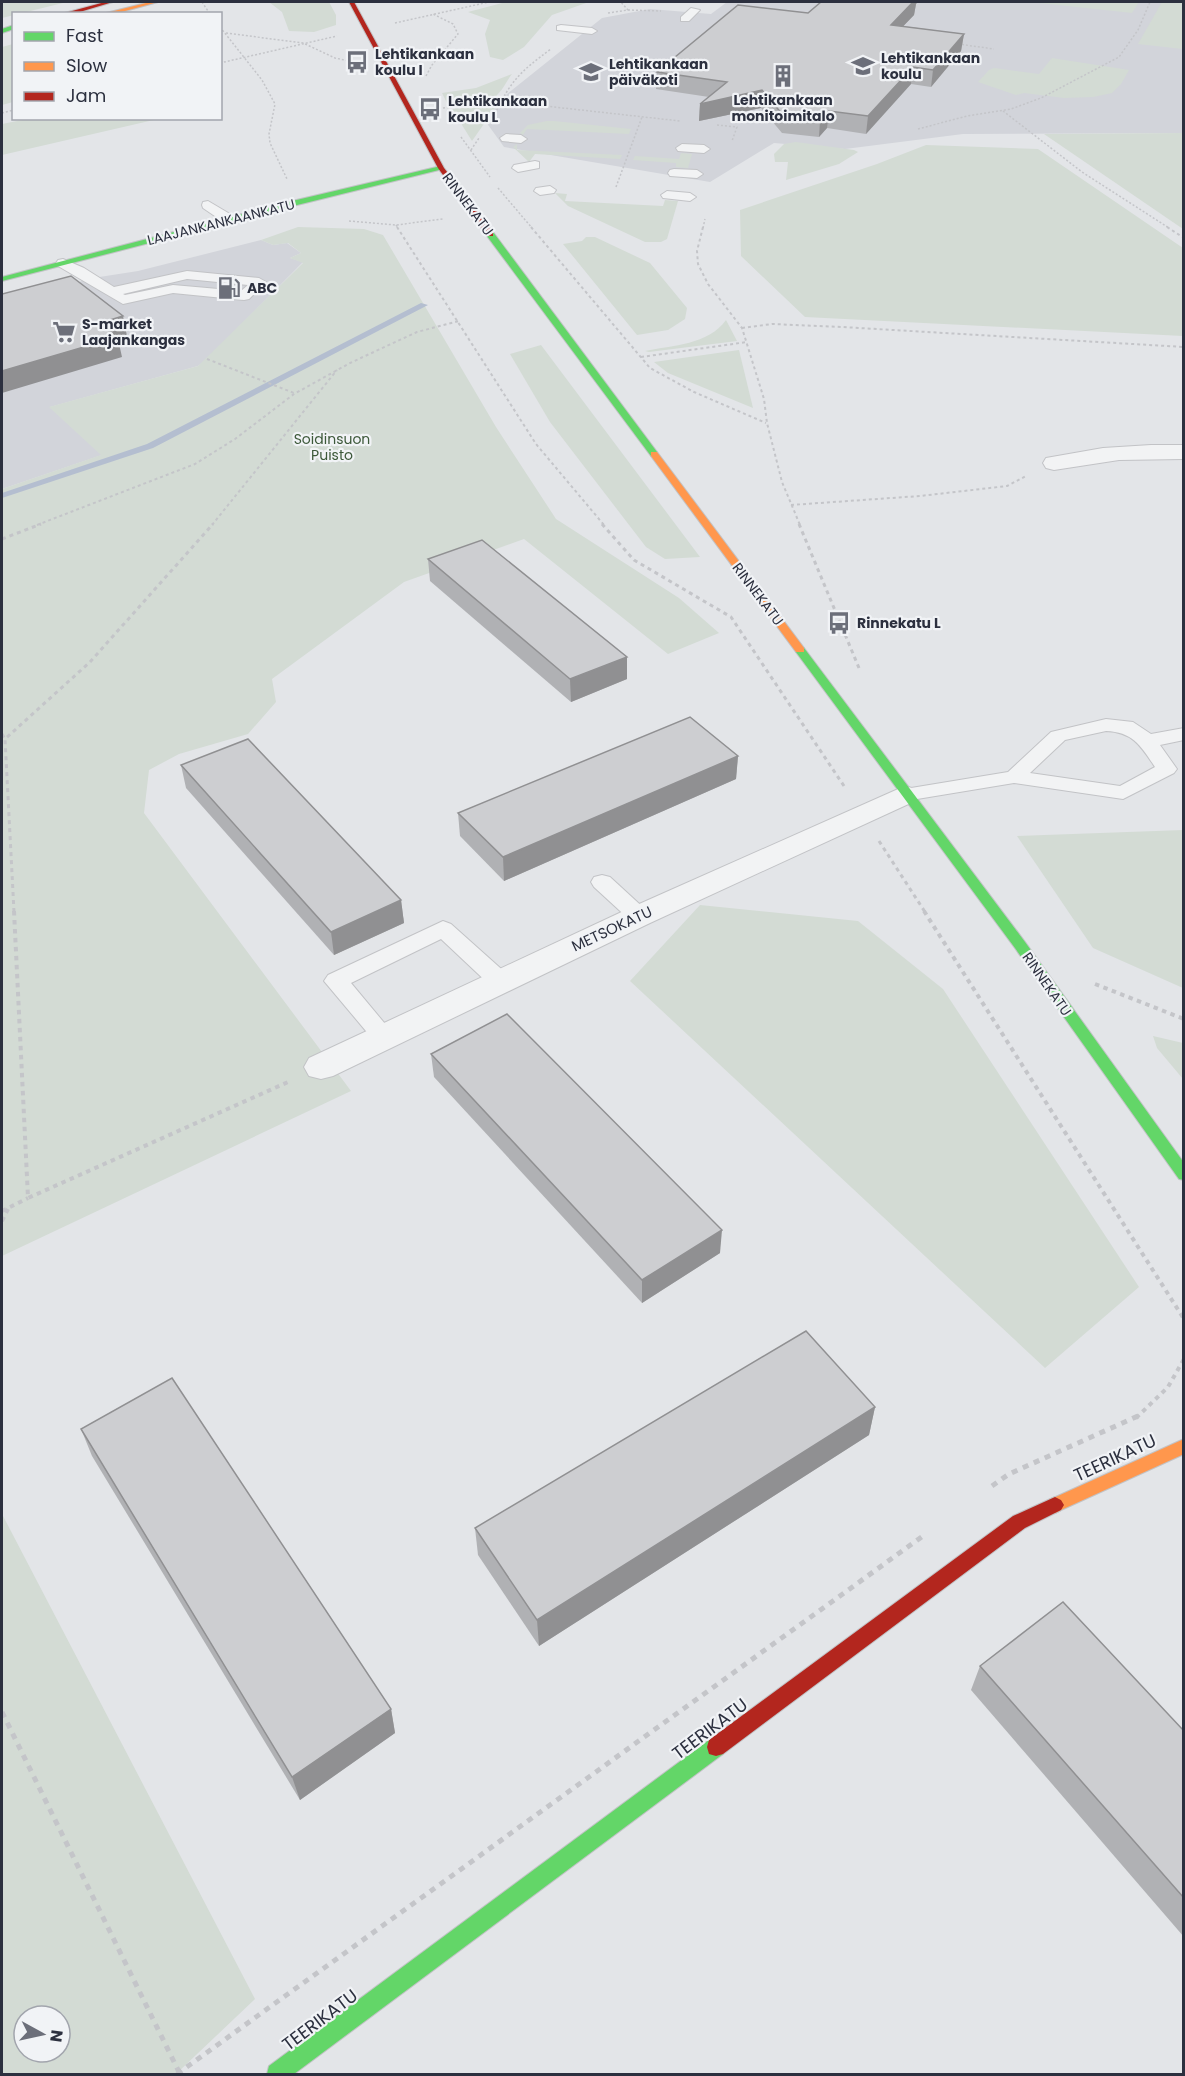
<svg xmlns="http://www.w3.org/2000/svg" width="1185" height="2076" viewBox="0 0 1185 2076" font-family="Poppins,sans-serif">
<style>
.built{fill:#d2d4da}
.green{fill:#d3dbd4;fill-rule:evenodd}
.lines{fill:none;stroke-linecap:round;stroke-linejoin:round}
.stream{fill:#b4bed0;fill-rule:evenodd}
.lane-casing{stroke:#c2c3c6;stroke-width:2}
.street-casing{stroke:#c2c3c6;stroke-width:2}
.fast-casing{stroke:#c2c3c6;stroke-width:2}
.slow-casing{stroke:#c2c3c6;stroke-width:2}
.jam-casing{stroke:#c2c3c6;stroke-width:2}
.path-far4{stroke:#c4c5c9;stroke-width:1.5;stroke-dasharray:2 2;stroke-linecap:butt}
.path-far3{stroke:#c4c5c9;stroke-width:2;stroke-dasharray:3 3;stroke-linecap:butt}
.path-far2{stroke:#c4c5c9;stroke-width:3;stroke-dasharray:4 4;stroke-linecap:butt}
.path-far1{stroke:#c4c5c9;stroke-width:4;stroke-dasharray:4.5 4.5;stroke-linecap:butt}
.path{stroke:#c4c5c9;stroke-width:5;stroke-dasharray:6 6;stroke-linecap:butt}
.lane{fill:#f2f3f4;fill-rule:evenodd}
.street{fill:#f2f3f4;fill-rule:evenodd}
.fast{fill:#63d668;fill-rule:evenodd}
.slow{fill:#ff974d;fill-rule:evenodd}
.jam{fill:#b3261e;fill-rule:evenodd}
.wall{fill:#b0b1b4}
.shaded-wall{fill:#909092}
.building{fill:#cdced1;stroke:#909092;stroke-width:1.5}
.labels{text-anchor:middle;stroke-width:4.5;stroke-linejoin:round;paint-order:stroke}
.far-poi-label{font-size:14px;font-weight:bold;fill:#2c303f;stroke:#f1f3f6;text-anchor:start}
.far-street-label{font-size:14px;fill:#2c303f;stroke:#f1f3f6}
.far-park-label{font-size:14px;fill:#3d593a;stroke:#f1f3f6}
.street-label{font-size:15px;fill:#2c303f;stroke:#f1f3f6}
.near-street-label{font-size:18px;fill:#2c303f;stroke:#f1f3f6}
</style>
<rect width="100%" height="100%" fill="#e3e5e8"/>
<g class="built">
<polygon points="727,2 1183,2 1183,133 963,134 845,149 774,143 710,182 504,147 481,115 602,18 650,9 711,14"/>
<polygon points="261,240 273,245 287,243 301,253 290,258 303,262 207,359 198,366 50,407 102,455 2,489 2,303 93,278 138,271"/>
</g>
<g class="green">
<polygon points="2,2 67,2 2,18"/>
<polygon points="269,2 329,2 336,15 336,25 314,32 289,31 282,12"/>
<polygon points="506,2 589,2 552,15 524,47 503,60 490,57 485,34 490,20 468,12"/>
<polygon points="1030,2 1139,2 1132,13"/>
<polygon points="1162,2 1183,2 1183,49 1138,44"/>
<polygon points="13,44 13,102 2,105 2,47"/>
<polygon points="1052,58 1129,70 1121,84 1112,93 1093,97 1064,98 1024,93 1016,95 978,82 989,70 994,68 1039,74"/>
<path d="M512 74C507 80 504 88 498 94 488 106 461 103 447 103L442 93 476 88Z"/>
<polygon points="488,106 495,108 472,141 452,109"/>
<polygon points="27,119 27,118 158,119 2,155 2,124"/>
<polygon points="547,121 554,121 631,129 629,134 527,129 523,135 520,133 528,125"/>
<polygon points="1183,133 1183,229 1044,134"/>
<polygon points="796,142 854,150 858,152 839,164 786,180 788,162 775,162 774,154 784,144"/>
<polygon points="517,144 517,150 622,155 620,159 535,154 529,162 513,147"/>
<polygon points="926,145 1038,149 1183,248 1183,336 805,317 741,256 740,210 877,164"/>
<polygon points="681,153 692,154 688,168 676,167 676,163 633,160 635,156 679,159"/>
<polygon points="555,193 567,194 565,201 663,206 665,200 678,201 667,239 661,242 645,242 568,206"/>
<polygon points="298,227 364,229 383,235 496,427 556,519 679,598 719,633 668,654 524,539 404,582 272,679 276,702 248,734 179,754 149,770 144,813 351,1091 2,1256 2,489 101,455 49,407 198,366 303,263 290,258 301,253 288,243 273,245 261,240"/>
<polygon points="586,237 595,237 650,263 687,308 685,319 668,330 637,335 563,244 582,241"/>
<path d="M726 320 737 341 649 352 645 351C673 345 708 345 726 320Z"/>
<polygon points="541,345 700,557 665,559 646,547 550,422 510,354"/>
<polygon points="739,350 753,408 668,373 654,362"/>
<polygon points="1183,830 1183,988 1093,948 1017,836"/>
<polygon points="700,905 858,921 943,989 1139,1287 1045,1368 630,981"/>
<polygon points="1153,1036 1183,1043 1183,1079 1157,1048"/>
<path d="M2 1514 255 1999 176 2074H2ZM24 2016H60V2052H24Z"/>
</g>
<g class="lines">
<polygon class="stream" points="421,303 428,305 153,448 2,498 2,493 147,444"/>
<g class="lane-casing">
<g id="lane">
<polygon points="691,8 700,10 689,21 681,21 681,17"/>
<polygon points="561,25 592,28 597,31 592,34 557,30 557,26"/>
<polygon points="506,134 521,135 527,139 521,143 502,141 500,138"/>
<polygon points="682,144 704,145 710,149 704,153 678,151 676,148"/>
<polygon points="535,161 539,162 539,168 518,172 512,168 514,165"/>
<polygon points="674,169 697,170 703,174 697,178 670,176 668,173 670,170"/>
<polygon points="550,186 556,190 554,193 540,195 534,191 536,188"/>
<polygon points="667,191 690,193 696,197 690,201 663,198 661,195"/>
<polygon points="208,201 235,217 237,220 235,223 225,223 203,208 202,205 203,202"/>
<path d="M63 259 84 268 114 287 187 271 259 278 266 282 249 299 244 300 173 293 123 304 58 266 56 263 58 260ZM187 279 248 285 241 291 173 285 125 295 123 294Z"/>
<path d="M1106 719 1133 722 1151 734 1184 728V740L1160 745 1177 769 1174 773 1123 799 1014 783 905 801 898 800 895 795 898 790 905 789 1008 772 1051 732ZM1106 731C1133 732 1141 746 1155 767L1120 786 1030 773 1065 740Z"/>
<polygon points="602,875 610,877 647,911 650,916 647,921 639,923 631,921 594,887 591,882 594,877"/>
<polygon points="443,921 451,924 508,975 512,981 508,987 500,989 492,987 441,939 351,983 396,1037 392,1043 384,1046 376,1043 324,981 328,975"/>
</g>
</g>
<g class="street-casing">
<g id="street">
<polygon points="1151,445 1184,445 1184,459 1119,460 1054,470 1046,468 1043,463 1046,458 1103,448"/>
<polygon points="905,786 915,789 919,795 915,801 650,923 333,1076 321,1079 309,1076 304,1067 309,1058 628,909"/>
</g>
</g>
<g class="fast-casing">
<g id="fast">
<polygon points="14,25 14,29 2,33 2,29"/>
<polygon points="441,166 443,169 293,206 2,281 2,277 288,202"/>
<polygon points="487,232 493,232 657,452 657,456 651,456 487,236"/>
<polygon points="800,647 804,648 1025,942 1184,1163 1184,1180 1179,1179 1015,948 796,652 796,648"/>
<polygon points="716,1738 723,1740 725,1747 723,1754 294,2074 267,2074 269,2066 709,1740"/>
</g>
</g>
<g class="slow-casing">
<g id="slow">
<polygon points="150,2 158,2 114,14 102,14"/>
<polygon points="651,452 657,452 804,648 804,652 796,652 651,456"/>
<polygon points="1184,1439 1184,1454 1061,1510 1055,1513 1049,1510 1046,1505 1049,1500"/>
</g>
</g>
<g class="jam-casing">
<g id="jam">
<polygon points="105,2 113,2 73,14 61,14"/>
<polygon points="349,2 354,2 444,168 493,232 493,236 487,236 438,168"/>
<polygon points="1055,1497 1061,1500 1064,1505 1061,1510 1025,1528 723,1754 716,1756 709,1754 707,1747 709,1740 1013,1516"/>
</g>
</g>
<g class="path-far4">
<polyline points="202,2 210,14"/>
<polyline points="628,10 661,11"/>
<polyline points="608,13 628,10 621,2"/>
<polyline points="395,23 489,2"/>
<polyline points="220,27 262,80 275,104 269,134 270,143 287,179"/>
<polyline points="226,33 303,43 335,58 349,61"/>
<polyline points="958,44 994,49"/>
<polyline points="220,63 337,36"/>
<polyline points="426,76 432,65 458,34 453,24 433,14"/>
<polyline points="443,108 500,101 680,121"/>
<polyline points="1003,111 1082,172 1169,228"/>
<polyline points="2,113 14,110"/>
<path d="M495 114C511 80 521 71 551 49"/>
<polyline points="717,125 737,127 732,141"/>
<polyline points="918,129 967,116 1011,109 1041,98 1119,57 1138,30 1150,2"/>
<polyline points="461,137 490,177"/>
<polyline points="471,150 479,138"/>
<polyline points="616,187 642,117"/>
<polyline points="498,188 532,228"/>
<polyline points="349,221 396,225 443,219"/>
<polyline points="396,225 398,228"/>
<polyline points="703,228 705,219"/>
</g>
<g class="path-far3">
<polyline points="397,227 536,444 604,525"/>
<polyline points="531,227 650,368 694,392 766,423"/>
<polyline points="703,227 697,251 698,264 708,284 742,328 764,399 767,423 782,482 800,525"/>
<polyline points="1167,227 1184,238"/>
<polyline points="742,328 772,324 842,327 1184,347"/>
<polyline points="641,357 747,342"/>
<polyline points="207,359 294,393"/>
<polyline points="791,505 920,496 1007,486 1026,476"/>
<polyline points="37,525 195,464 235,439 294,394 350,363 417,332 459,321"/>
<polyline points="212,525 337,370"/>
</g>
<g class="path-far2">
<polyline points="602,524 634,560 731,617 846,789"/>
<polyline points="799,524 859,668"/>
<polyline points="2,539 41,524"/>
<polyline points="2,734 5,739"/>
<polyline points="879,841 925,912"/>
<polyline points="14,912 5,739 90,662 213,524"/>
</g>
<g class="path-far1">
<polyline points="14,911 28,1198 288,1082"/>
<polyline points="924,911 1184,1319"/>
<polyline points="1095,984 1184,1019"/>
<polyline points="2,1211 28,1198"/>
<polyline points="2,1221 8,1209"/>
<polyline points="1136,1418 1168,1387 1184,1359"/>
</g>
<g class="path">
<polyline points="992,1486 1009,1474 1138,1416"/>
<polyline points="2,1712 180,2074"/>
<polyline points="177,2074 923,1536"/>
</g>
<use href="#lane" class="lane"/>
<use href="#street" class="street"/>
<use href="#fast" class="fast"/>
<use href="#slow" class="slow"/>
<use href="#jam" class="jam"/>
</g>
<g class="wall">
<polygon points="916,4 914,15 903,26 964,34 961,51 931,87 911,84 866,134 827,128 819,137 782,133 761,108 699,121 700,104 709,97 656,89 657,72"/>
<polygon points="428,559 627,657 627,679 571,702 430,581"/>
<polygon points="738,756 736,779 504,881 460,836 458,813"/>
<polygon points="181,765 401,900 404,923 334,955 186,788"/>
<polygon points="431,1054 720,1253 642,1303 434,1077"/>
<polygon points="875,1407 869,1435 539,1646 478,1555 475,1528"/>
<polygon points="81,1429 391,1709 395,1733 300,1800 92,1456"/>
<polygon points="980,1666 1184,1731 1184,1937 971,1690"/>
</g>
<g class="shaded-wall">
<polygon points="908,2 918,2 916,4 914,15 889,41 891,25"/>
<polygon points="964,34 961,51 931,87 933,70"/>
<polygon points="913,67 911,84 866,134 868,116"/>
<polygon points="762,90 761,108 699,121 700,104"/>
<polygon points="829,111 827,128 819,137 820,120"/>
<polygon points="123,316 127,336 118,339 122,357 2,393 2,371 100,323"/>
<polygon points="627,657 627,679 571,702 570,679"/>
<polygon points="738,756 736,779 504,881 503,857"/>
<polygon points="401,900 404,923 334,955 331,932"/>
<polygon points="722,1230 720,1253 642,1303 642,1280"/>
<polygon points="875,1407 869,1435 539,1646 537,1620"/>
<polygon points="391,1709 395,1733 300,1800 292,1777"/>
</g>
<g class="building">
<polygon points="821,2 913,2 891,25 964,34 933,70 913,67 868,116 829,111 820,120 783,115 762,90 700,104 727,82 657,72 738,5 808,13"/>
<polygon points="71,276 123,316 100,323 118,337 2,371 2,294"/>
<polygon points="482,540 627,657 570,679 428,559"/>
<polygon points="690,717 738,756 503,857 458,813"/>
<polygon points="248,739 401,900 331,932 181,765"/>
<polygon points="507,1014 722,1230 642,1280 431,1054"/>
<polygon points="806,1331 875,1407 537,1620 475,1528"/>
<polygon points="172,1378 391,1709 292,1777 81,1429"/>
<polygon points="1063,1602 1184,1731 1184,1898 980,1666"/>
</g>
<defs>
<g id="bus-bare" transform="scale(1.8)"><path d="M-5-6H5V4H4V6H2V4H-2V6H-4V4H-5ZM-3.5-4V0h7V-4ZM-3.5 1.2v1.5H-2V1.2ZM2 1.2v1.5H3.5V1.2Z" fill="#6c6f7a" stroke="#f1f3f6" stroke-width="2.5" paint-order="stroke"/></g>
<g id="school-bare" transform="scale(1.8)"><path d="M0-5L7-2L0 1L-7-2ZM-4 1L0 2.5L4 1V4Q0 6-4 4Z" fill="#6c6f7a" stroke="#f1f3f6" stroke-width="2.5" paint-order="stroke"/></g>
<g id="building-bare" transform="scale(1.8)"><path d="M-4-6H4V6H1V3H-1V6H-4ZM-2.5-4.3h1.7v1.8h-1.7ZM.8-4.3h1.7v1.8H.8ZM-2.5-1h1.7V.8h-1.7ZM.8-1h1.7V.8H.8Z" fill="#6c6f7a" stroke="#f1f3f6" stroke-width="2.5" paint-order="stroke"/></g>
<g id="fuel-bare" transform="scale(1.8)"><path d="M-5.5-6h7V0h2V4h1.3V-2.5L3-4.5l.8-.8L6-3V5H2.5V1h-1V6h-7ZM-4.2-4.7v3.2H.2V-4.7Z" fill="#6c6f7a" stroke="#f1f3f6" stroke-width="2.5" paint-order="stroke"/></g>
<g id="supermarket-bare" transform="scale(1.8)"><path d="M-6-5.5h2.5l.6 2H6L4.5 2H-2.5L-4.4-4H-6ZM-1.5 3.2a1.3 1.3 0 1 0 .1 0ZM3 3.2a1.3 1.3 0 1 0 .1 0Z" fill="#6c6f7a" stroke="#f1f3f6" stroke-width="2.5" paint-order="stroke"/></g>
</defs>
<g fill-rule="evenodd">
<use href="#bus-bare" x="357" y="62"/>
<use href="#school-bare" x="863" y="66"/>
<use href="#school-bare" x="591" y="72"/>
<use href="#building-bare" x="783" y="76"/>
<use href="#bus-bare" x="430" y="109"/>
<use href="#fuel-bare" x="229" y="288"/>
<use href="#supermarket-bare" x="64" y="332"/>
<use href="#bus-bare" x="839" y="623"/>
</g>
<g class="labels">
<g class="far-poi-label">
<text x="375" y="59">Lehtikankaan<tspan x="375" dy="16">koulu I</tspan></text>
<text x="881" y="63">Lehtikankaan<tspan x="881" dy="16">koulu</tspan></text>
<text x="609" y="69">Lehtikankaan<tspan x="609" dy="16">päiväkoti</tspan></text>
<text x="783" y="105" text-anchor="middle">Lehtikankaan<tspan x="783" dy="16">monitoimitalo</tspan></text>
<text x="448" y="106">Lehtikankaan<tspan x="448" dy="16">koulu L</tspan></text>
<text x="247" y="293">ABC</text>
<text x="82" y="329">S-market<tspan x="82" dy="16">Laajankangas</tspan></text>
<text x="857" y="628">Rinnekatu L</text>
</g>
<g class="far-street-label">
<text transform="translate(468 204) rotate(53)" y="5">RINNEKATU</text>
<text transform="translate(221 222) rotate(-14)" y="5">LAAJANKANKAANKATU</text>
<text transform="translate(758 594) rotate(53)" y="5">RINNEKATU</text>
<text transform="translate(1047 984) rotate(55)" y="5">RINNEKATU</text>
</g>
<g class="far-park-label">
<text x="332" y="444">Soidinsuon<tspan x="332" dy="16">Puisto</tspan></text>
</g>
<g class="street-label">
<text transform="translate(612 929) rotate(-25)" y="5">METSOKATU</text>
</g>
<g class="near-street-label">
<text transform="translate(1115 1458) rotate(-25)" y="6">TEERIKATU</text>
<text transform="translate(710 1729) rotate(-37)" y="6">TEERIKATU</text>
<text transform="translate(320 2020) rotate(-37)" y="6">TEERIKATU</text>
</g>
</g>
<rect width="1185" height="2076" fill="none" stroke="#2c303f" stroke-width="6"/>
<rect x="12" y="12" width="210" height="108" fill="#f1f3f6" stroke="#a2a5ad" stroke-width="1.5"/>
<rect x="24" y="32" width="30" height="9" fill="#63d668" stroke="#a2a5ad" stroke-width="1.5"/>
<text x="66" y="42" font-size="18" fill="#2c303f">Fast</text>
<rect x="24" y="62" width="30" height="9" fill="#ff974d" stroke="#a2a5ad" stroke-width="1.5"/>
<text x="66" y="72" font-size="18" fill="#2c303f">Slow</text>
<rect x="24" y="92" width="30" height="9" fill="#b3261e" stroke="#a2a5ad" stroke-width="1.5"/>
<text x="66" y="102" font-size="18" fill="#2c303f">Jam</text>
<g transform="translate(42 2034) rotate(98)"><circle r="28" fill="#f1f3f6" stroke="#a2a5ad" stroke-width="1.5"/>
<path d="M0-4.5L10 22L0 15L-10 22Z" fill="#6c6f7a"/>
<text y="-9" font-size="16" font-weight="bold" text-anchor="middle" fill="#2c303f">N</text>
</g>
</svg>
